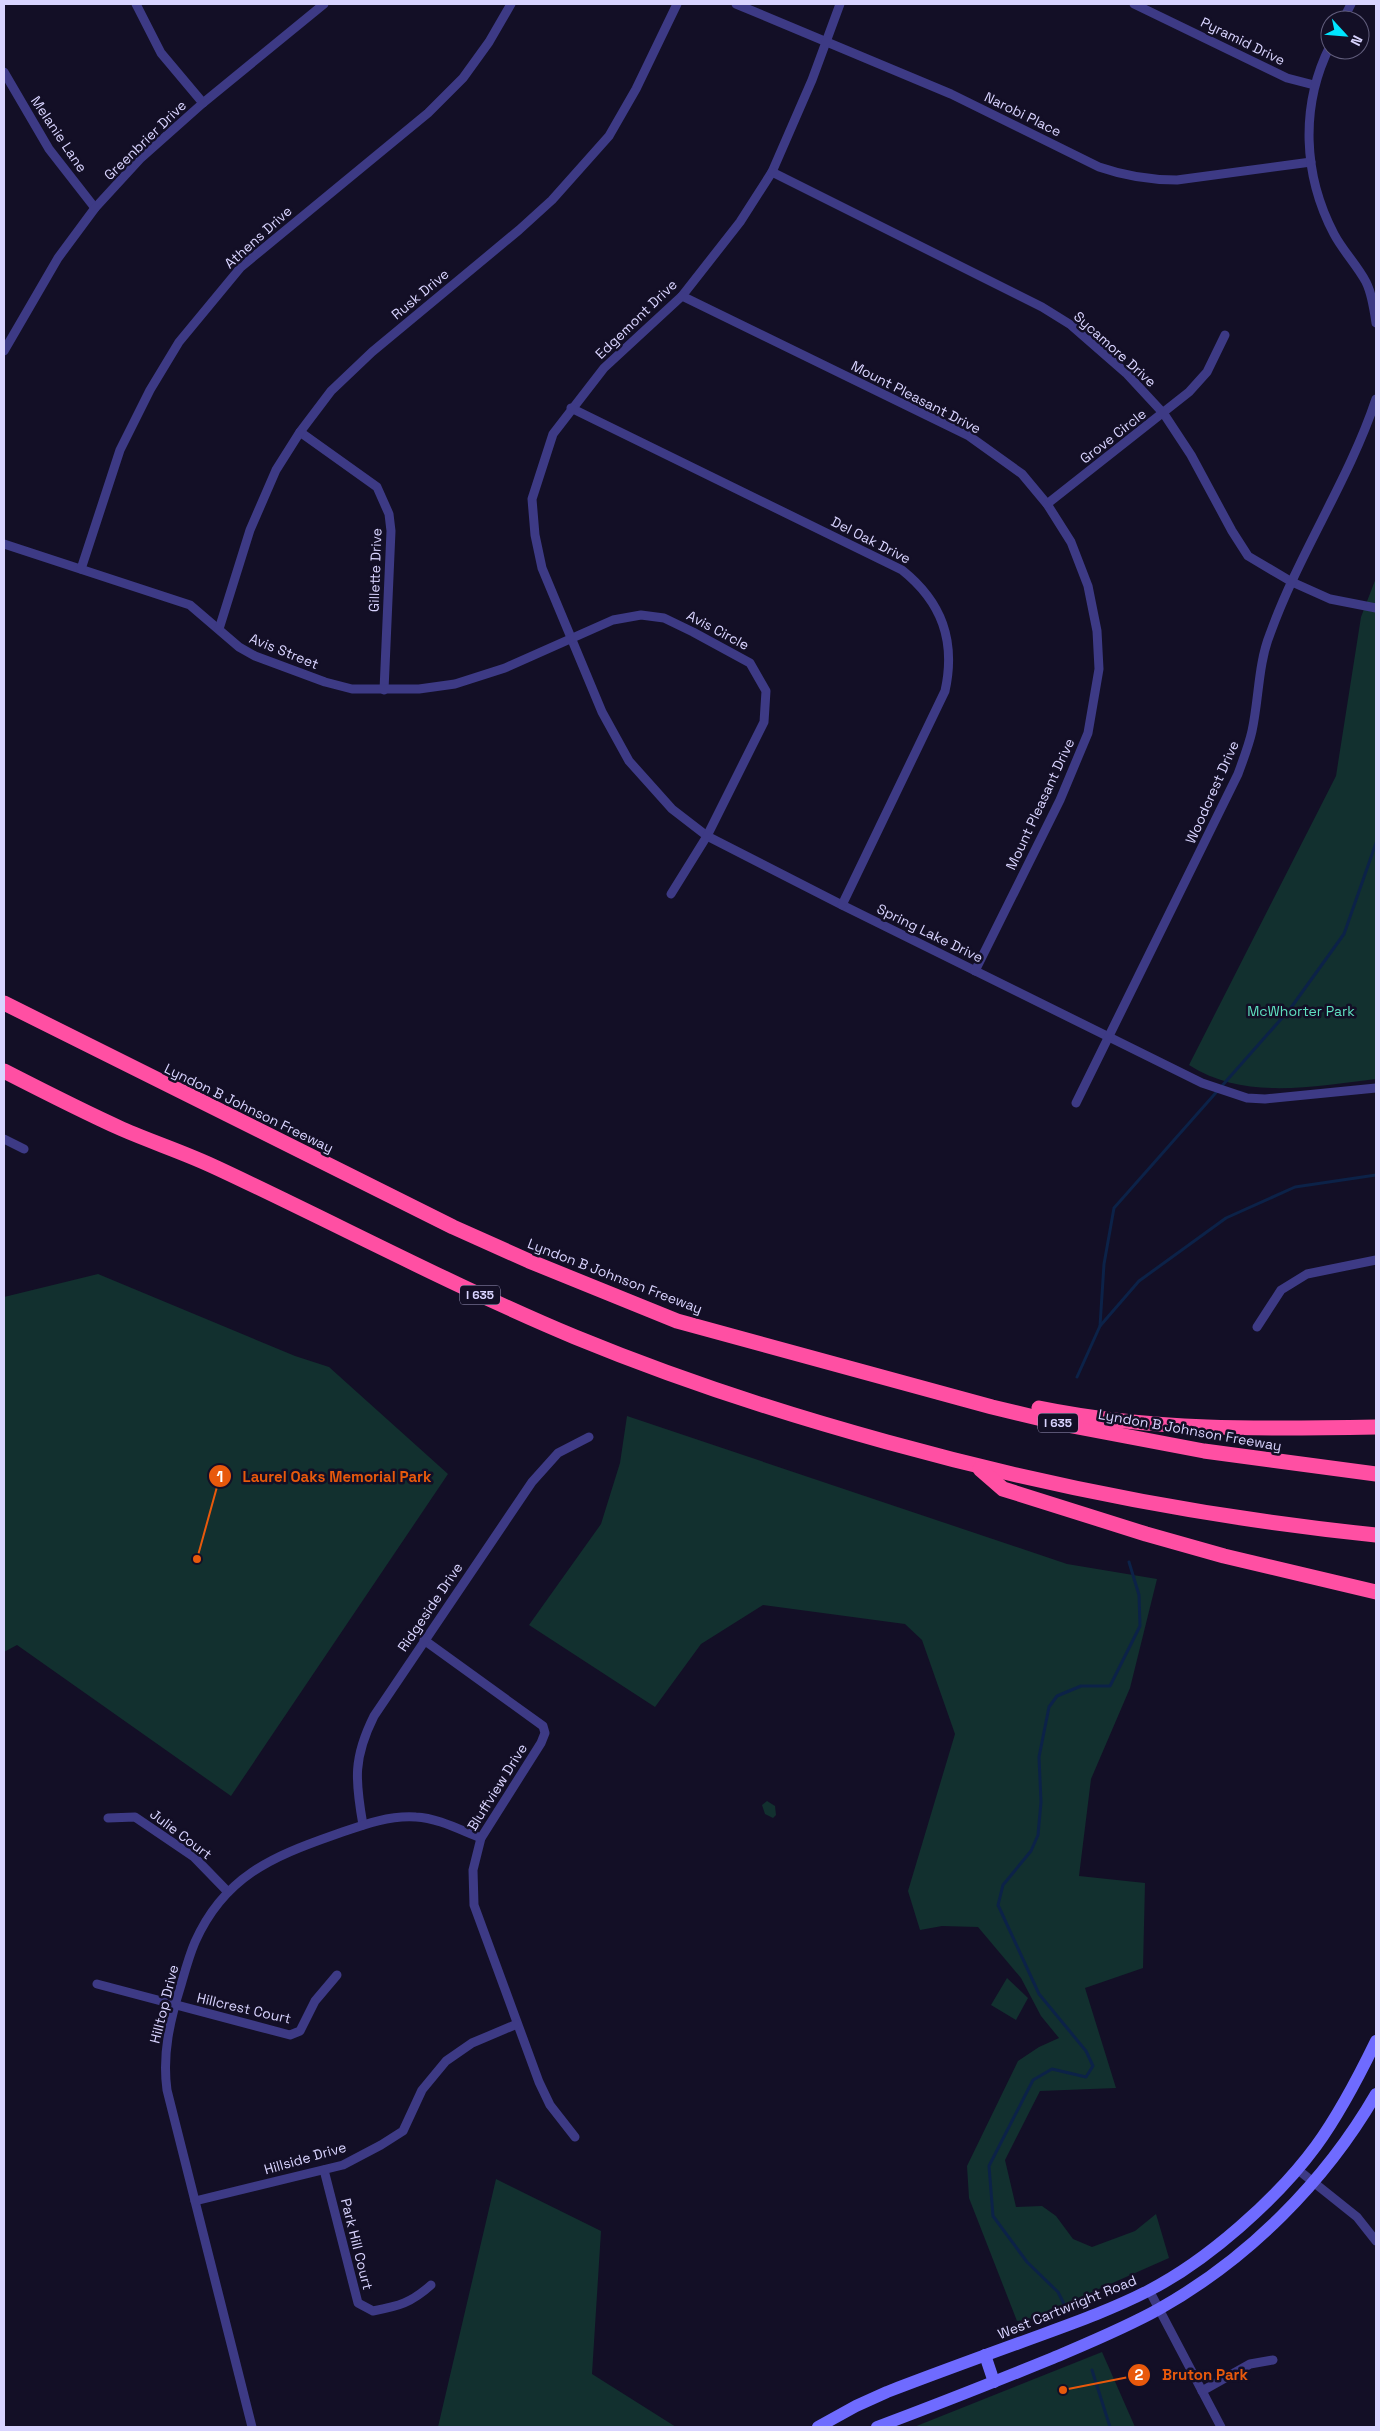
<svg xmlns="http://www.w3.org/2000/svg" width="1380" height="2431" viewBox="0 0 1380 2431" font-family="'Space Grotesk',sans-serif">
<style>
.green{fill:#12302f}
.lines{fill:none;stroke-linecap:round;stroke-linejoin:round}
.stream{stroke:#0c2248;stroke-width:3}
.street{stroke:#3d3a85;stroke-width:9}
.secondary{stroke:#6f6bff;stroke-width:12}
.highway{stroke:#ff4fa3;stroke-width:15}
.labels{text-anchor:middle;stroke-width:5;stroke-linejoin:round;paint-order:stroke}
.shield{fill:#130f26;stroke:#9e99be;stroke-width:1}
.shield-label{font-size:12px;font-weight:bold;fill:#d9d4ff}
.street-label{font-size:14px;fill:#d9d4ff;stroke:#130f26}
.park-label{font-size:14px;fill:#5fe0c0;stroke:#130f26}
.leader{fill:none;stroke:#e8590c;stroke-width:2}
.callout-dot{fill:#e8590c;stroke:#130f26;stroke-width:2}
.mark-label{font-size:15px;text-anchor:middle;font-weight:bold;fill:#fff}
.callout-label{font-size:15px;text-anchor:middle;font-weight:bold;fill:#e8590c;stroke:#130f26;stroke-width:5;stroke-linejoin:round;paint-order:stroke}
</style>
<rect width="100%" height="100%" fill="#130f26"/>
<g class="green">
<path d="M1376 578V1079C1314 1086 1245 1101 1189 1065L1336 776 1361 617Z"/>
<polygon points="98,1274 295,1356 329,1367 448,1474 231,1796 17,1645 4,1652 4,1297"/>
<polygon points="627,1416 1067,1564 1157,1579 1130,1688 1091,1779 1079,1876 1145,1883 1143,1968 1085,1988 1116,2088 1040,2091 1005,2160 1016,2207 1042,2206 1056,2216 1073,2239 1092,2247 1135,2231 1156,2214 1169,2258 1031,2319 1017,2321 969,2198 967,2166 1018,2061 1039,2047 1059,2038 1041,2016 1021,1978 978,1927 942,1926 920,1930 908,1891 955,1734 922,1640 905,1624 763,1605 701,1644 655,1707 529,1625 601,1524 620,1463"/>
<polygon points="767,1801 775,1806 776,1815 773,1818 765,1814 762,1805"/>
<polygon points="1007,1978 1028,1998 1016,2020 991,2005"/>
<polygon points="496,2179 601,2231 592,2374 676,2427 438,2427"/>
<polygon points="1102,2352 1135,2427 914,2427"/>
</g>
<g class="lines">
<g class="stream">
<polyline points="1100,1326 1104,1264 1114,1208 1290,1009 1344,934 1376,843"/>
<polyline points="1077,1377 1100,1326 1139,1281 1226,1218 1295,1187 1376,1175"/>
<polyline points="1065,2306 1058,2292 1027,2262 993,2216 989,2166 1033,2080 1052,2069 1086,2077 1093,2066 1086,2051 1039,1994 998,1905 1003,1885 1031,1851 1038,1835 1041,1802 1039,1757 1049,1707 1057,1696 1081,1686 1110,1686 1140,1626 1139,1595 1129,1562"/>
<polyline points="1092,2370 1110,2427"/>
</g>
<g class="street">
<polyline points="136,4 161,53 203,103"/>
<path d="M736 4 951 94 1099 167C1125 176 1150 180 1177 180L1311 162"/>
<polyline points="840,4 812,80 772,172 740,222 682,296 604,368 553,434 532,499 535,535 542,568 602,712 629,761 672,809 707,836 842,905 1202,1083 1247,1098 1265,1099 1376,1088"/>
<polyline points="1134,4 1287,78 1314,85"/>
<polyline points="1343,20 1351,4"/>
<path d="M1330 46C1300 106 1303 175 1334 234 1343 251 1357 265 1366 282 1372 294 1374 309 1376 323"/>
<polyline points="4,72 49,149 95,208"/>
<polyline points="772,172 1042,307 1071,325 1126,373 1164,414 1191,455 1232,531 1248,556 1292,582 1330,599 1376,608"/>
<polyline points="682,296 969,436 1022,474 1047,504 1071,542 1088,586 1097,631 1099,669 1088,733 1060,800 975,971"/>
<polyline points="4,351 58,258 95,208 140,159 203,103 324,4"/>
<path d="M571 408 902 570C942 602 956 641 945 691L842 905"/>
<polyline points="300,432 377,487 389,514 391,531 384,690"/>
<polyline points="1047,504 1189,392 1207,372 1225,335"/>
<polyline points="4,544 190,605 239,647 255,656 325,682 352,689 419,689 455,684 505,668 613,620 641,615 664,618 693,632 750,663 766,691 764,722 707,836 671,894"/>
<polyline points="81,569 120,450 150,390 179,342 241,267 428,113 463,78 489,42 511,4"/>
<polyline points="219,629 250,530 276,470 300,432 331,391 372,352 519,230 552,200 609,136 636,89 677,4"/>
<path d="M1076 1103 1238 774C1243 760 1249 745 1252 731 1259 699 1258 664 1270 634 1299 553 1349 480 1376 399"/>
<polyline points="4,1139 24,1149"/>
<polyline points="1257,1327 1281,1290 1307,1274 1376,1260"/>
<polyline points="424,1640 543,1726 545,1733 541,1743 481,1838 473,1870 474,1905 539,2082 550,2105 575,2137"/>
<polyline points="108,1818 135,1817 194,1857 228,1892"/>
<path d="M363 1825C355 1780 353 1758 374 1716L532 1482 558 1453 589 1437"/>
<polyline points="97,1984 290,2035 300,2031 315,2001 337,1975"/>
<polyline points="1297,2169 1357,2217 1376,2241"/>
<path d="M324 2170 358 2303 373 2311C399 2306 411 2303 431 2285"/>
<polyline points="195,2201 343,2165 381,2145 403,2131 422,2090 446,2061 472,2043 517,2024"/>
<polyline points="1149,2290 1221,2427"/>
<polyline points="1202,2391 1250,2364 1273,2360"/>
<path d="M252 2427 167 2090C162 2054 170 2020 181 1985 185 1971 189 1956 195 1942 224 1877 271 1857 334 1835 360 1826 387 1815 416 1817 438 1818 460 1830 481 1838"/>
</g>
<g class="secondary">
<polyline points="985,2355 994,2382"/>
<path d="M818 2427 856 2406 887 2392C931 2375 975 2359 1019 2343 1062 2327 1107 2312 1148 2291 1207 2261 1277 2199 1316 2146 1340 2113 1359 2076 1376 2041"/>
<path d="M877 2427C936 2405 994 2382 1053 2358 1088 2343 1125 2328 1159 2309 1248 2259 1325 2182 1376 2094"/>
</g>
<g class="highway">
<polyline points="4,1003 453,1227 529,1261 677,1321 992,1407 1067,1425 1204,1451 1376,1474"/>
<path d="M4 1071C43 1091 82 1111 122 1129 154 1143 186 1153 217 1168 337 1224 453 1286 575 1337 677 1379 781 1413 887 1442 1049 1487 1209 1518 1376 1535"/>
<path d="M1039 1408C1151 1431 1263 1429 1376 1427"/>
<polyline points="980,1469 1003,1489 1146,1534 1224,1556 1376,1592"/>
</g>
</g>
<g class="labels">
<g class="shield">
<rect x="460" y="1285.5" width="40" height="19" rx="4"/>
<rect x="1038" y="1413.5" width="40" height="19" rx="4"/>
</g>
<g class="shield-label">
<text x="480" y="1299">I 635</text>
<text x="1058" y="1427">I 635</text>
</g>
<g class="street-label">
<text transform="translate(1243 41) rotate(26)" y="5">Pyramid Drive</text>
<text transform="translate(1023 114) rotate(26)" y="5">Narobi Place</text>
<text transform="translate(59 134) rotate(56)" y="5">Melanie Lane</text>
<text transform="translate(145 140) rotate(-44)" y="5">Greenbrier Drive</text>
<text transform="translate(258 237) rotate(-42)" y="5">Athens Drive</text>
<text transform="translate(420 294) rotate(-40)" y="5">Rusk Drive</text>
<text transform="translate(636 319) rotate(-44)" y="5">Edgemont Drive</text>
<text transform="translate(1115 349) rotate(42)" y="5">Sycamore Drive</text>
<text transform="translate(916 397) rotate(27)" y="5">Mount Pleasant Drive</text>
<text transform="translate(1113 436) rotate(-38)" y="5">Grove Circle</text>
<text transform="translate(871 540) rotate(27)" y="5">Del Oak Drive</text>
<text transform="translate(375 570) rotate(-88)" y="5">Gillette Drive</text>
<text transform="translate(718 630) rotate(28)" y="5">Avis Circle</text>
<text transform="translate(284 651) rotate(22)" y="5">Avis Street</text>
<text transform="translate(1212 792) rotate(-66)" y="5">Woodcrest Drive</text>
<text transform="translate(1040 804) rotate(-65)" y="5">Mount Pleasant Drive</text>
<text transform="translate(930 933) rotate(26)" y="5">Spring Lake Drive</text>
<text transform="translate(249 1108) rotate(26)" y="5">Lyndon B Johnson Freeway</text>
<text transform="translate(615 1276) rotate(21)" y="5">Lyndon B Johnson Freeway</text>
<text transform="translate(1190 1430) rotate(10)" y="5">Lyndon B Johnson Freeway</text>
<text transform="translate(430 1607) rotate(-56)" y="5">Ridgeside Drive</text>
<text transform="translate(497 1787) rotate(-58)" y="5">Bluffview Drive</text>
<text transform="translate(181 1834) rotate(37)" y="5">Julie Court</text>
<text transform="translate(164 2004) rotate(-76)" y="5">Hilltop Drive</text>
<text transform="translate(244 2008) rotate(13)" y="5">Hillcrest Court</text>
<text transform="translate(305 2158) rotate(-16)" y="5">Hillside Drive</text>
<text transform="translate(357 2244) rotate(76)" y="5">Park Hill Court</text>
<text transform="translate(1067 2307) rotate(-22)" y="5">West Cartwright Road</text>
</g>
<g class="park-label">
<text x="1301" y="1016">McWhorter Park</text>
</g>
</g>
<path class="leader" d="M197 1559L220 1476M1063 2390L1139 2375"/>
<g class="callout-dot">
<circle cx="197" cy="1559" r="5"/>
<circle cx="1063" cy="2390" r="5"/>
<circle cx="220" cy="1476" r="12"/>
<circle cx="1139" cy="2375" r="12"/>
</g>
<g class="mark-label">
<text x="220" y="1482">1</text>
<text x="1139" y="2380">2</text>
</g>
<g class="callout-label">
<text x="337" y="1482">Laurel Oaks Memorial Park</text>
<text x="1205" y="2380">Bruton Park</text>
</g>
<rect width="1380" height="2431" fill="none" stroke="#d9d4ff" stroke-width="10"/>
<g transform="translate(1345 35) rotate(116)"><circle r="24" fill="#130f26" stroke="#625e7d"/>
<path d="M0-4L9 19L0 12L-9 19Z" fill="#00e5ff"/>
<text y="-8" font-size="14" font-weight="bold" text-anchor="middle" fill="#d9d4ff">N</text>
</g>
</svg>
